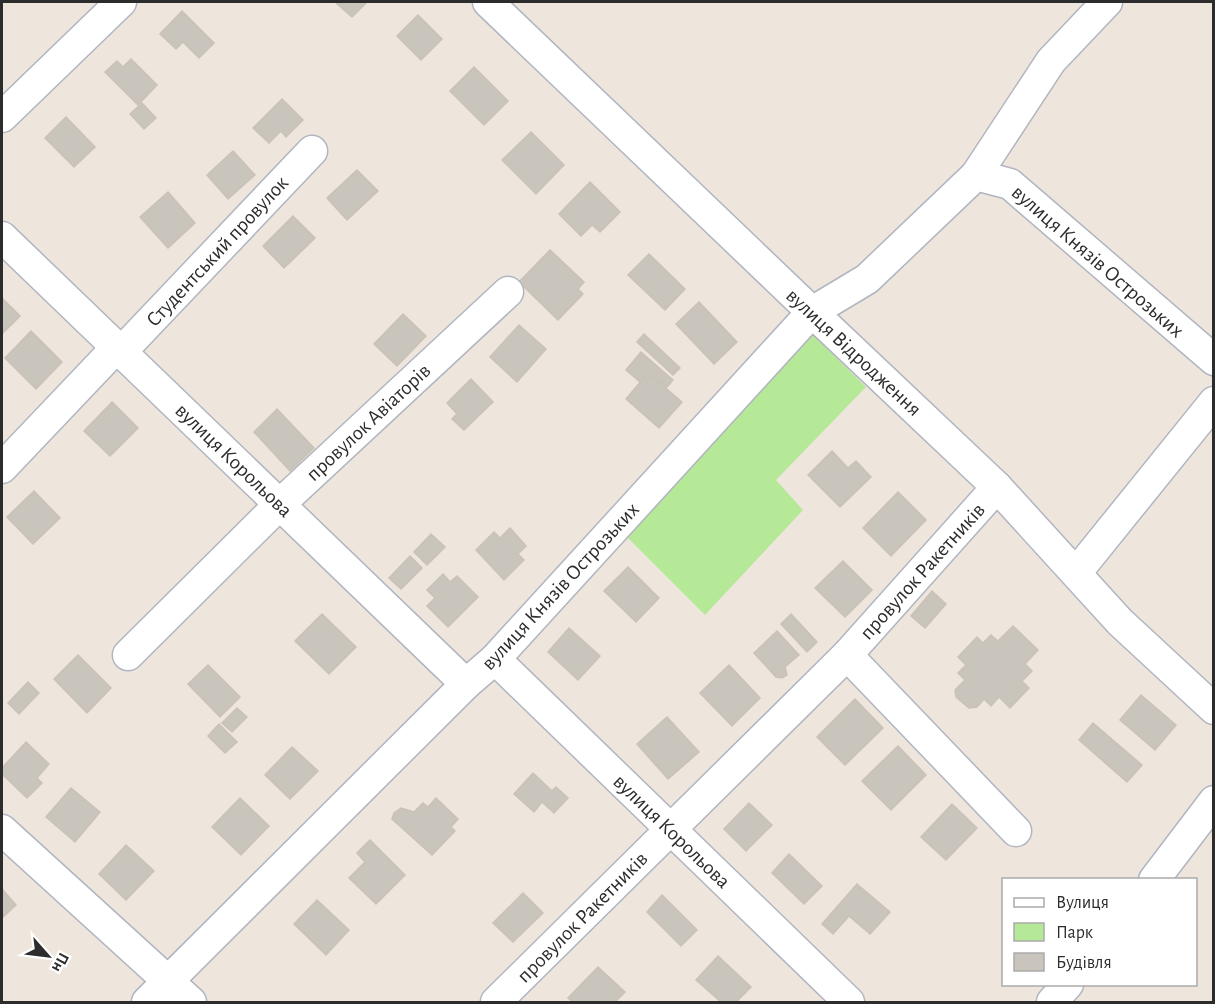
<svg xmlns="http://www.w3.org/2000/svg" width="1215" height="1004" viewBox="0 0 1215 1004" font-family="'Alegreya Sans',sans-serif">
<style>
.green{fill:#b5e897}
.building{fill:#c9c4bc;stroke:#cac2b7;stroke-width:1.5}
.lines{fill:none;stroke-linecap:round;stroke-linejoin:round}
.minor-casing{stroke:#b1b5c0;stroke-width:33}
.minor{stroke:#fff;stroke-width:30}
.labels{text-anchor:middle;stroke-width:6;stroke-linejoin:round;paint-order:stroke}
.street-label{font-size:21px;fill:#2c2c2c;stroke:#fff}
</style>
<rect width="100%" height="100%" fill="#eee6dd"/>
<polygon class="green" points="813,335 866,387 776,480 803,510 705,615 627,537 802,342"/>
<g class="building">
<polygon points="335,2 367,2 352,17"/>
<polygon points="182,11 214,43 199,58 183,42 176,49 160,34"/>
<polygon points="418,15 442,39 421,60 397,36"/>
<polygon points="131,59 157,85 138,105 105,72 117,61 123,67"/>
<polygon points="474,67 508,101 484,125 450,91"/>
<polygon points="282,99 303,120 286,137 281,131 269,143 253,128"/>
<polygon points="142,103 156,118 144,129 130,114"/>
<polygon points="66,117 95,147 74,167 45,138"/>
<polygon points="531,132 564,165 536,194 502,160"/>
<polygon points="233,151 255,175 228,199 207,175"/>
<polygon points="357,170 378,191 347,220 327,198"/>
<polygon points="590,182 620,212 600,232 592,225 581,236 559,214"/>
<polygon points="168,192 195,223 168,248 140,217"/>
<polygon points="293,216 315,238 284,268 263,246"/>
<polygon points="550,250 584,282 578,289 583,294 558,320 519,282"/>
<polygon points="649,254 685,289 665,310 628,275"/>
<polygon points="2,298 20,316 2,334"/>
<polygon points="699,302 737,342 714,364 676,324"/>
<polygon points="403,314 426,336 397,366 374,344"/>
<polygon points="519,325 546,349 517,382 490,357"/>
<polygon points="31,331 62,362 36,389 5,358"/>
<polygon points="644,334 680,368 673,375 637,342"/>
<polygon points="641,352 673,380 666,388 648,373 640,382 626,370"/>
<polygon points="648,373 682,402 659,428 626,399"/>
<polygon points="471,379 493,402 464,430 452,419 457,414 447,403"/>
<polygon points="112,402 138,428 110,456 84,431"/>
<polygon points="277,409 314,448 290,471 254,432"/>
<polygon points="832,451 848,468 856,461 871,477 840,507 808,475"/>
<polygon points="34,491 60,518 33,544 7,517"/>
<polygon points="898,492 926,520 891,556 863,528"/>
<polygon points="510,528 526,546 518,554 524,560 504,580 476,550 494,532 500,538"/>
<polygon points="431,534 445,547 427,565 414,552"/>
<polygon points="410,556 422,568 401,589 389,578"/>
<polygon points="843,561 872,590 845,617 815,588"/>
<polygon points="628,567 659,598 636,622 604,591"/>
<polygon points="443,574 450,582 457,576 478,597 448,627 427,606 435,598 427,590"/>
<polygon points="932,591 946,604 925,628 911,616"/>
<polygon points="322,614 356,647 329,674 295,641"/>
<polygon points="791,614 817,642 807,652 781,624"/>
<polygon points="1013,626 1038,650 1025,664 1032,671 1022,681 1029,688 1010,708 999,697 991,706 984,699 977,707 969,708 956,697 955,690 965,680 958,673 966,665 958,657 977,637 983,643 991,635 998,641"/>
<polygon points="569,628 600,656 578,680 548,652"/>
<polygon points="777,631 799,655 785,667 787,675 782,678 776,677 754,653"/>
<polygon points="78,655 111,688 87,713 54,679"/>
<polygon points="208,665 240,697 220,717 188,684"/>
<polygon points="729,665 760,698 732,726 700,693"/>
<polygon points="28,682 39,693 19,714 8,703"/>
<polygon points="1141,695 1176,725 1155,750 1120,720"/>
<polygon points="855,699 883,728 845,765 817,737"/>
<polygon points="237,708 247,717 232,732 222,723"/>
<polygon points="667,717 699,752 668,779 637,744"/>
<polygon points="1093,723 1142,765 1127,782 1079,740"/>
<polygon points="219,724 237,742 225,753 208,736"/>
<polygon points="26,742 49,764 37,778 42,783 27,798 2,774 2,768"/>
<polygon points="898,746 926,775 891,810 862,781"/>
<polygon points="292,747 318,771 290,799 265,775"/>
<polygon points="533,773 552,791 556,787 568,798 554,813 542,802 534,812 514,794"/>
<polygon points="71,788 100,812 75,842 46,817"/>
<polygon points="240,798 269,826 241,855 212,827"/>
<polygon points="436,798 458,819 451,827 455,831 432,855 392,819 394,813 401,808 414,812 423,803 428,807"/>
<polygon points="749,803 772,825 746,851 724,829"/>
<polygon points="952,804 977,828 946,860 921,837"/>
<polygon points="370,840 405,875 376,904 349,878 365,862 357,853"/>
<polygon points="126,845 154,871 126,900 99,874"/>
<polygon points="789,854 822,886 804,904 772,873"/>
<polygon points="857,884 890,912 870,934 849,916 833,934 822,924"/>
<polygon points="2,889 16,905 2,918"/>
<polygon points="523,893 543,913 513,942 493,923"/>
<polygon points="662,895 697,930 681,946 647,912"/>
<polygon points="317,900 349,930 326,955 294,924"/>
<polygon points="718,956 751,987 736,1002 721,1002 696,980"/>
<polygon points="598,967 625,992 615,1002 573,1002 568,998"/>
</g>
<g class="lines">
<g class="minor-casing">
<g id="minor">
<polyline points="488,2 812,312 997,487 1120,622 1214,709"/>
<polyline points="2,117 121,2"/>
<polyline points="976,175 1010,184 1214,360"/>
<polyline points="2,237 466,684"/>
<polyline points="122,351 312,151"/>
<polyline points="2,468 117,347"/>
<polyline points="1076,573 1214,402"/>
<polyline points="128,655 280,504 508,292"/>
<polyline points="847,655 1016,831"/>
<polyline points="495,659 849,1002"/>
<polyline points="2,830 191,1002"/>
<polyline points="1154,880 1214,801"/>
<polyline points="147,1002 466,684 495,659 812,312 867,279 976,175 1051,61 1107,2"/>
<polyline points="496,1002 847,655 997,487"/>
<polyline points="1052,1002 1068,984"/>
</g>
</g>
<use href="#minor" class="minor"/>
</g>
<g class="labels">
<g class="street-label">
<text transform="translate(217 251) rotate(-47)" y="7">Студентський провулок</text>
<text transform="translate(1098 261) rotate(41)" y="7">вулиця Князів Острозьких</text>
<text transform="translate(854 352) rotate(43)" y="7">вулиця Відродження</text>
<text transform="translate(368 422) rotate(-43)" y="7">провулок Авіаторів</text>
<text transform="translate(234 460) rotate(44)" y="7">вулиця Корольова</text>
<text transform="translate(922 571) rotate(-48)" y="7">провулок Ракетників</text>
<text transform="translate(560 586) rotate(-47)" y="7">вулиця Князів Острозьких</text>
<text transform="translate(672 831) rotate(44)" y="7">вулиця Корольова</text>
<text transform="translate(582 917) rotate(-45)" y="7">провулок Ракетників</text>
</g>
</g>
<rect width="1215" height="1004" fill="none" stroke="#2c2c2c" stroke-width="6"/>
<rect x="1002" y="878" width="195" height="108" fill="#ffffff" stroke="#ababab" stroke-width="1.5"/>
<rect x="1014" y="898" width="30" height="9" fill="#ffffff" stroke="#ababab" stroke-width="1.5"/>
<text x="1056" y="908" font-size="18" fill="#2c2c2c">Вулиця</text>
<rect x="1014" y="923" width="30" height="18" fill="#b5e897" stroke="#ababab" stroke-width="1.5"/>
<text x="1056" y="938" font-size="18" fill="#2c2c2c">Парк</text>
<rect x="1014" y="953" width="30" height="18" fill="#c9c4bc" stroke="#ababab" stroke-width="1.5"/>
<text x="1056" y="968" font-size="18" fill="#2c2c2c">Будівля</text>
<g transform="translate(48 956) rotate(118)" stroke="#ffffff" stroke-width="4.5" paint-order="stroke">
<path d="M0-4.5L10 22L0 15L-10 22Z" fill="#2c2c2c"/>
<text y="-9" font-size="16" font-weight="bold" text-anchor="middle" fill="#2c2c2c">Пн</text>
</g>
</svg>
